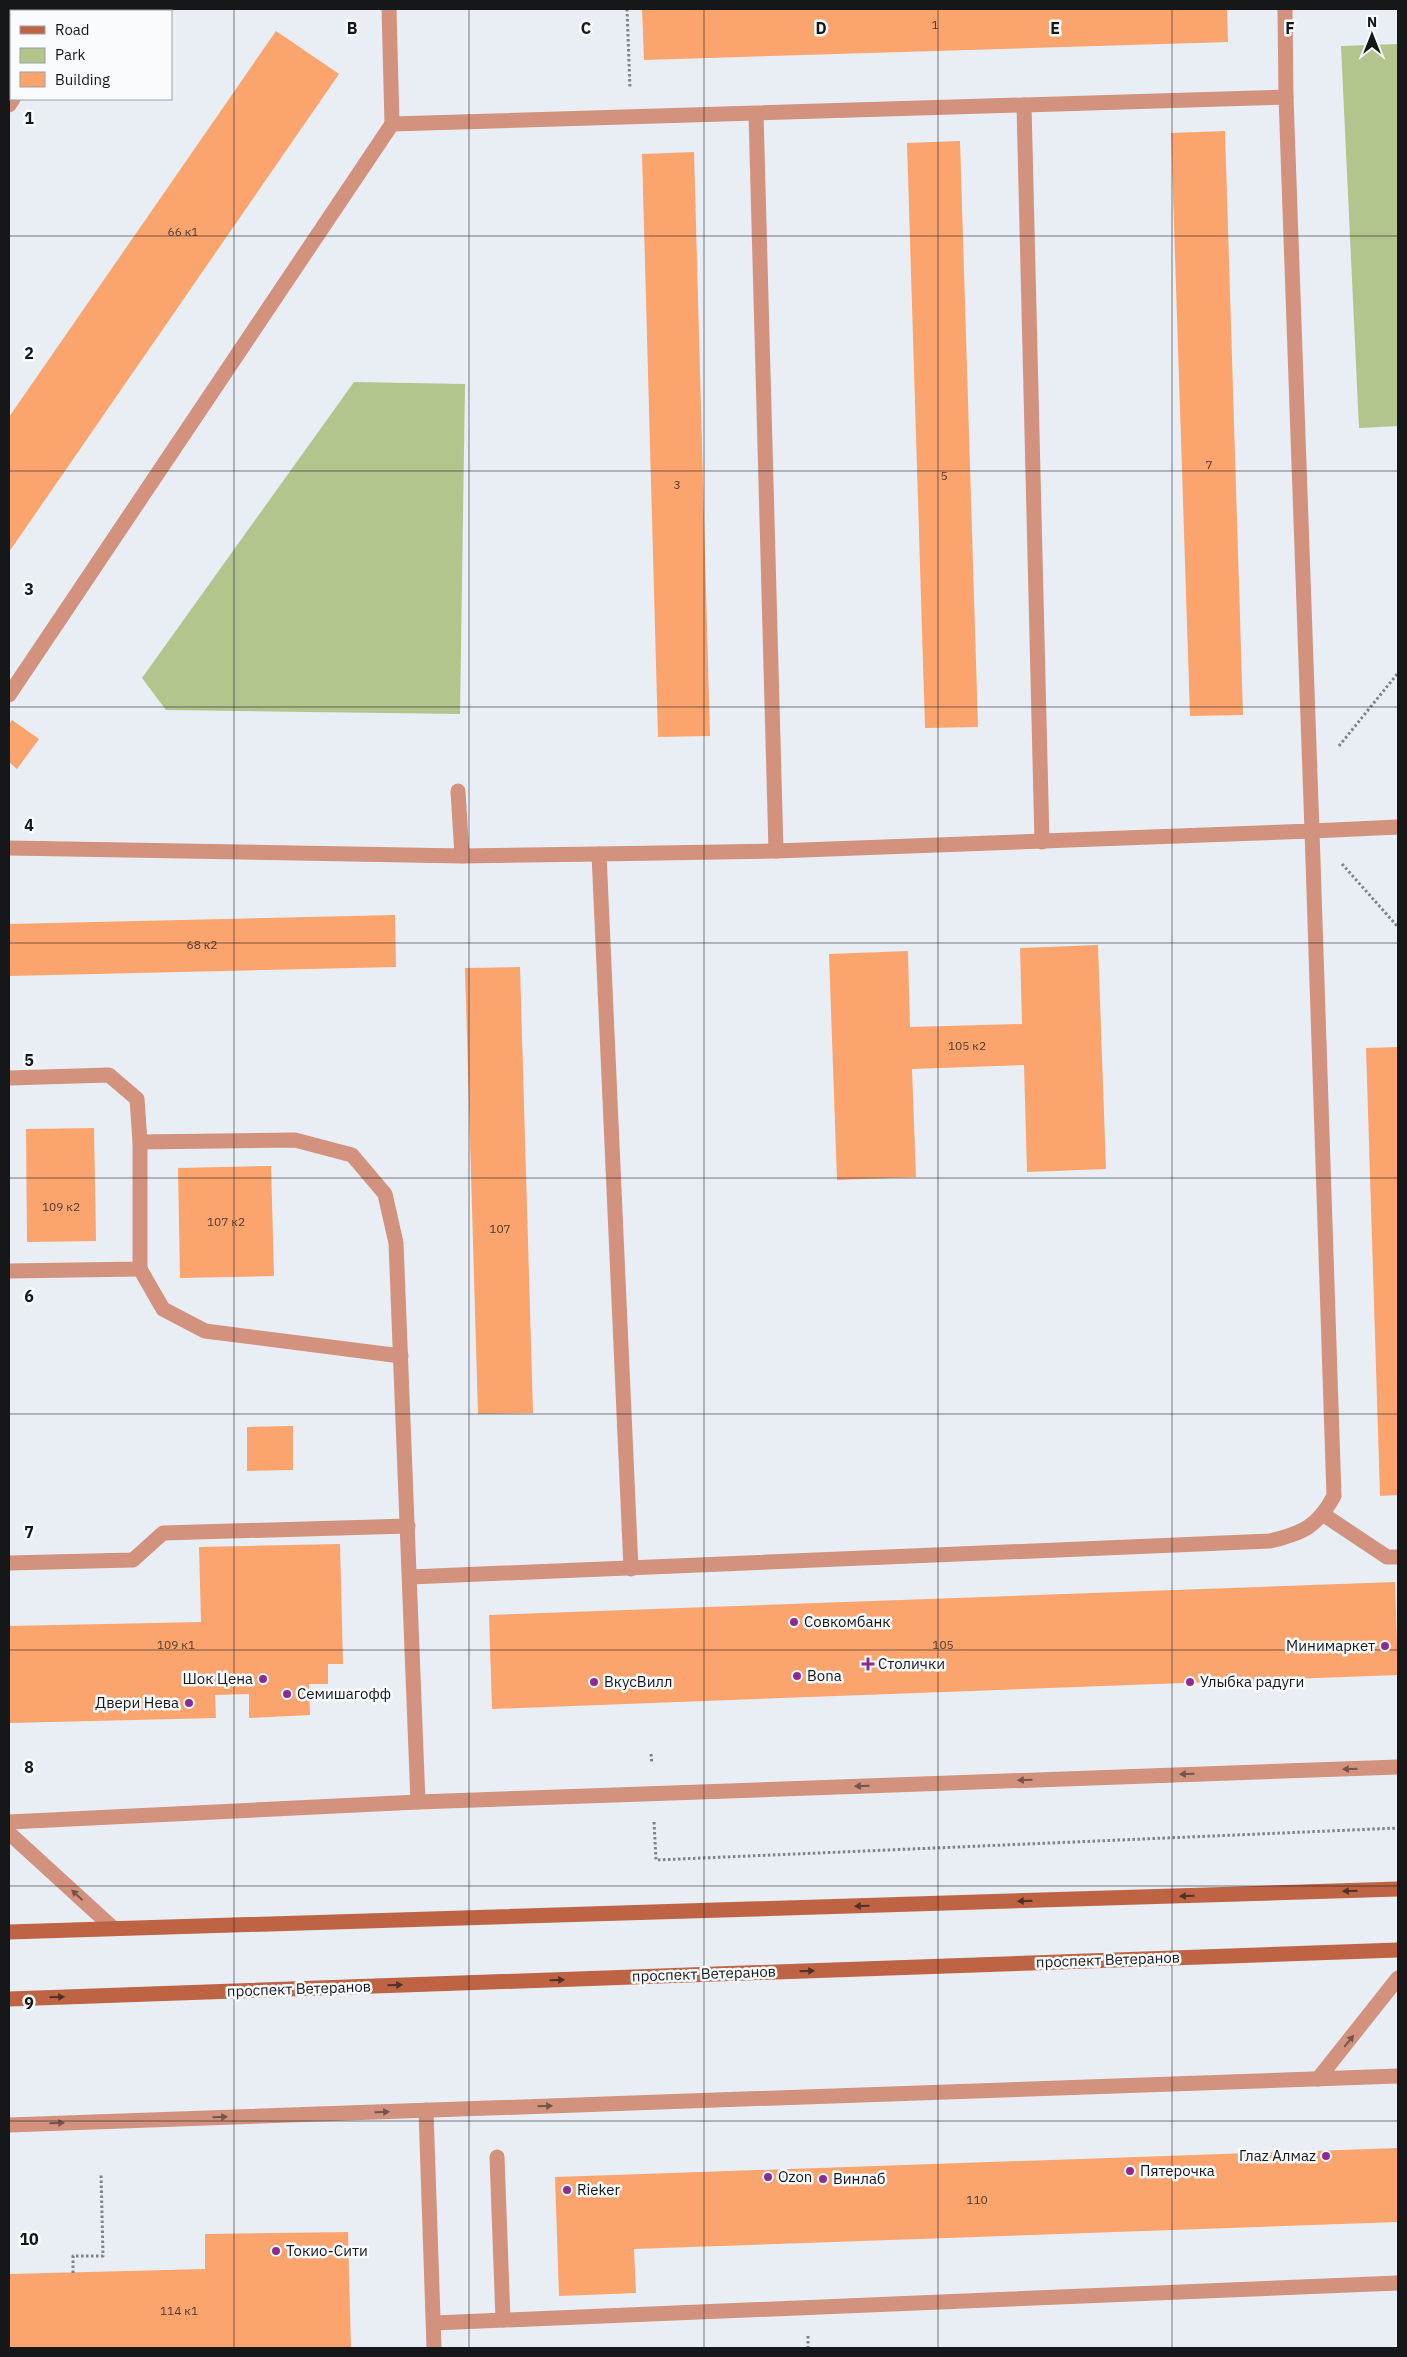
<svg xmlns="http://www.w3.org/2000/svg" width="1407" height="2357" viewBox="0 0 1407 2357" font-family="'IBM Plex Sans',sans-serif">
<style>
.green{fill:#b1c58d}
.building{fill:#fba46e}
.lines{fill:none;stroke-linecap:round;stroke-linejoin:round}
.path{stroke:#7f8287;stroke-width:3;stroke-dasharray:2.5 2.5;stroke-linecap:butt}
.lane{stroke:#d2927d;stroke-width:15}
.street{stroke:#d2927d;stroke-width:15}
.secondary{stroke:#be6343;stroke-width:15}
.oneway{fill:#74544b}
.oneway2{fill:#503228}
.grid{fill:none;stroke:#151719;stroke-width:1;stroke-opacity:0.55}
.poi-dot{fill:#8e2b93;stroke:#f9fbfe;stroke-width:2}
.labels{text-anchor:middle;stroke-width:5;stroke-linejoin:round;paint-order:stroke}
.number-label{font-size:12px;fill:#4e3a2e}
.poi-label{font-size:15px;fill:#151719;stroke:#f9fbfe;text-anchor:start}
.street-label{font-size:15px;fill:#151719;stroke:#f9fbfe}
.grid-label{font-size:16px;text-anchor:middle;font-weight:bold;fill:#151719;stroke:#f9fbfe;stroke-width:5;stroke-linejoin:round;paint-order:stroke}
</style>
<rect width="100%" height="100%" fill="#e9eef5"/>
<g class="green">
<polygon points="1398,44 1398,426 1359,428 1341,46"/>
<polygon points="354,382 465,384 460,714 166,710 142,678"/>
</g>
<g class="building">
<polygon points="642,9 1227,9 1228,42 644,60"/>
<polygon points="276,31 339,74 9,552 9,417"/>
<polygon points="1225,131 1243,715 1190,716 1171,133"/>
<polygon points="960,141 978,727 925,728 907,143"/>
<polygon points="694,152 710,736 658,737 642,154"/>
<polygon points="12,720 39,739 17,769 9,762 9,724"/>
<polygon points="395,915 396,967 9,976 9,924"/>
<polygon points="1098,945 1106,1169 1027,1172 1024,1065 912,1069 916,1177 837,1180 829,954 908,951 910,1027 1022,1024 1020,948"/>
<polygon points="520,967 533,1413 478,1414 465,968"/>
<polygon points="1398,1047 1398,1495 1380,1496 1366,1048"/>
<polygon points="94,1128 96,1241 27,1242 26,1129"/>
<polygon points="271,1166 274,1276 180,1278 178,1168"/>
<polygon points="293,1426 293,1470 247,1471 247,1427"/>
<polygon points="340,1544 343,1664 328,1664 328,1684 309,1684 310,1715 249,1718 249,1694 215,1695 216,1718 9,1723 9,1626 201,1622 199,1547"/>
<polygon points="1395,1582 1398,1675 492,1709 489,1615"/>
<polygon points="1398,2148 1398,2222 634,2249 636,2293 559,2296 555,2177"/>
<polygon points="348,2232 351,2348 9,2348 9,2274 205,2269 205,2234"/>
</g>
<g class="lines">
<g class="path">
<polyline points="627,9 630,89"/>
<polyline points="1339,746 1398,673"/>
<polyline points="1342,864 1398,927"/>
<polyline points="651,1754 652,1764"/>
<polyline points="654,1822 656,1860 1398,1828"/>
<polyline points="73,2273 73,2256 103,2256 101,2173"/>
<polyline points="808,2336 808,2348"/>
</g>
<g class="lane">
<polyline points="389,9 392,124 1286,97"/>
<polyline points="1024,105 1042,842"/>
<polyline points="756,114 776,851 1312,831 1286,97 1285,9"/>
<polyline points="9,695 392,124"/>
<polyline points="458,791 462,856 599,854"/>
<polyline points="9,848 462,856"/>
<polyline points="9,1078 109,1075 137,1099 140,1142 295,1140 352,1155 385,1194 396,1243 418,1802"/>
<polyline points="140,1269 163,1309 205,1331 401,1356"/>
<polyline points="9,1271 140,1269 140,1142"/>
<polyline points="1324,1515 1387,1557 1398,1557"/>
<polyline points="9,1563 133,1560 163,1533 408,1526"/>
<polyline points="631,1569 599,854 776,851"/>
<path d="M410 1577 1270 1541C1303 1533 1317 1527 1334 1496L1312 831 1398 827"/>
<polyline points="426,2110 434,2348"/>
<polyline points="497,2157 503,2320"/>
<polyline points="434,2323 1398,2283"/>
</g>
<g class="street">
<polyline points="73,11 75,9"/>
<polyline points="9,105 13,99"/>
<polyline points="9,1822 418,1802 1398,1767"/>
<polyline points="9,1833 113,1928"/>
<polyline points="1318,2079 1398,1978"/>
<polyline points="9,2125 1398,2076"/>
</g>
<g class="secondary">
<polyline points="9,1932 1398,1889"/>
<polyline points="9,1999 1398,1950"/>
</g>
</g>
<defs><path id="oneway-solid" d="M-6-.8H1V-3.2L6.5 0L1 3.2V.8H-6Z" transform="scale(1.25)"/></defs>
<g class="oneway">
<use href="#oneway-solid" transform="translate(1350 1769) rotate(178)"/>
<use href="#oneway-solid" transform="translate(1187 1774) rotate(178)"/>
<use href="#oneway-solid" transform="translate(1025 1780) rotate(178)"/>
<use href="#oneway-solid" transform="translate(862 1786) rotate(178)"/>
<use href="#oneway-solid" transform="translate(77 1895) rotate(-137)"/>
<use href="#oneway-solid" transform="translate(1349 2041) rotate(-51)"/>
<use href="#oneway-solid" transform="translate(545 2106) rotate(-2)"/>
<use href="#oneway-solid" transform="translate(382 2112) rotate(-2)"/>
<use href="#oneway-solid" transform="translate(220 2117) rotate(-2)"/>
<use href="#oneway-solid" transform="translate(57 2123) rotate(-2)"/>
</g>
<g class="oneway2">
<use href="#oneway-solid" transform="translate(1350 1891) rotate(178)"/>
<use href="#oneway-solid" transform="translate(1187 1896) rotate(178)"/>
<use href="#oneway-solid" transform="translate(1025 1901) rotate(178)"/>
<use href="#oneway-solid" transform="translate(862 1906) rotate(178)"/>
<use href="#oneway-solid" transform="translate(807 1971) rotate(-2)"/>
<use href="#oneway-solid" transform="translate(557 1980) rotate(-2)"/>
<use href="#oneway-solid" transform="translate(395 1985) rotate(-2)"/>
<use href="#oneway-solid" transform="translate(57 1997) rotate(-2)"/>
</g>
<path class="grid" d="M234 9V2348M469 9V2348M704 9V2348M938 9V2348M1172 9V2348M9 236H1398M9 471H1398M9 707H1398M9 943H1398M9 1178H1398M9 1414H1398M9 1650H1398M9 1886H1398M9 2121H1398"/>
<g class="poi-dot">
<circle cx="794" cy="1622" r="5"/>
<circle cx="1385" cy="1646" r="5"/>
<path d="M865.5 1656.5h5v5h5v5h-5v5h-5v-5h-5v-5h5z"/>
<circle cx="797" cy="1676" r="5"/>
<circle cx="263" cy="1679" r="5"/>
<circle cx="594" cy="1682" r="5"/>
<circle cx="1190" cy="1682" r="5"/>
<circle cx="287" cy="1694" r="5"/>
<circle cx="189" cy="1703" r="5"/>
<circle cx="1326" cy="2156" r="5"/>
<circle cx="1130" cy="2171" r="5"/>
<circle cx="768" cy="2177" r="5"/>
<circle cx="823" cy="2179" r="5"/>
<circle cx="567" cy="2190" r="5"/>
<circle cx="276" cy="2251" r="5"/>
</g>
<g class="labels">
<g class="number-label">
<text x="935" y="29">1</text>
<text x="183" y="236">66 к1</text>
<text x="1209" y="469">7</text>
<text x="944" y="480">5</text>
<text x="677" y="489">3</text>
<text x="202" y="949">68 к2</text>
<text x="967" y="1050">105 к2</text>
<text x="61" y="1211">109 к2</text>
<text x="226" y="1226">107 к2</text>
<text x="500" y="1233">107</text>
<text x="176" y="1649">109 к1</text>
<text x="943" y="1649">105</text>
<text x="977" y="2204">110</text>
<text x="179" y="2315">114 к1</text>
</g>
<g class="poi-label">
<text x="804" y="1627">Совкомбанк</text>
<text x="1375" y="1651" text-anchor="end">Минимаркет</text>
<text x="878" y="1669">Столички</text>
<text x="807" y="1681">Bona</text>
<text x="253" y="1684" text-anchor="end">Шок Цена</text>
<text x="604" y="1687">ВкусВилл</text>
<text x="1200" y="1687">Улыбка радуги</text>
<text x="297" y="1699">Семишагофф</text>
<text x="179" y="1708" text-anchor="end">Двери Нева</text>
<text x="1316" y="2161" text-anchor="end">Глаz Алмаz</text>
<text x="1140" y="2176">Пятерочка</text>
<text x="778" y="2182">Ozon</text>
<text x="833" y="2184">Винлаб</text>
<text x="577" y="2195">Rieker</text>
<text x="286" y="2256">Токио-Сити</text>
</g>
<g class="street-label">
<text transform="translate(1108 1960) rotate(-2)" y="5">проспект Ветеранов</text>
<text transform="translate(704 1974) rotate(-2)" y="5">проспект Ветеранов</text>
<text transform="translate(299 1989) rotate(-2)" y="5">проспект Ветеранов</text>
</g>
</g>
<g class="grid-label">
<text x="352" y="34">B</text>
<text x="586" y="34">C</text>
<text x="821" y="34">D</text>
<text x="1055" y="34">E</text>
<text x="1290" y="34">F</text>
<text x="29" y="124">1</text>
<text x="29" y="359">2</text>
<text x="29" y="595">3</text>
<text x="29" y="831">4</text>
<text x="29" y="1066">5</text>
<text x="29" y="1302">6</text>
<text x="29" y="1538">7</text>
<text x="29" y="1773">8</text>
<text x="29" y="2009">9</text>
<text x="29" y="2245">10</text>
</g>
<rect width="1407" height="2357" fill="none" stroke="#151719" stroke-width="20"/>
<rect x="10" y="10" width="162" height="90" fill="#f9fbfe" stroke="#9ea0a2"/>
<rect x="20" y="26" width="25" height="8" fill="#be6343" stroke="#9ea0a2"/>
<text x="55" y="35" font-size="15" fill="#151719">Road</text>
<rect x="20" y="48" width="25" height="15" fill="#b1c58d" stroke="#9ea0a2"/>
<text x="55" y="60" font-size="15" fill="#151719">Park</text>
<rect x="20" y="72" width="25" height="15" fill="#fba46e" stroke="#9ea0a2"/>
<text x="55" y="85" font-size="15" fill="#151719">Building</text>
<g transform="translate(1372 35)" stroke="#f9fbfe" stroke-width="4" paint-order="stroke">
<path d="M0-4L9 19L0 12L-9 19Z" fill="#151719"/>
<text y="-8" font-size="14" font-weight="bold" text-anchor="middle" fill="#151719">N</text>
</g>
</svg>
